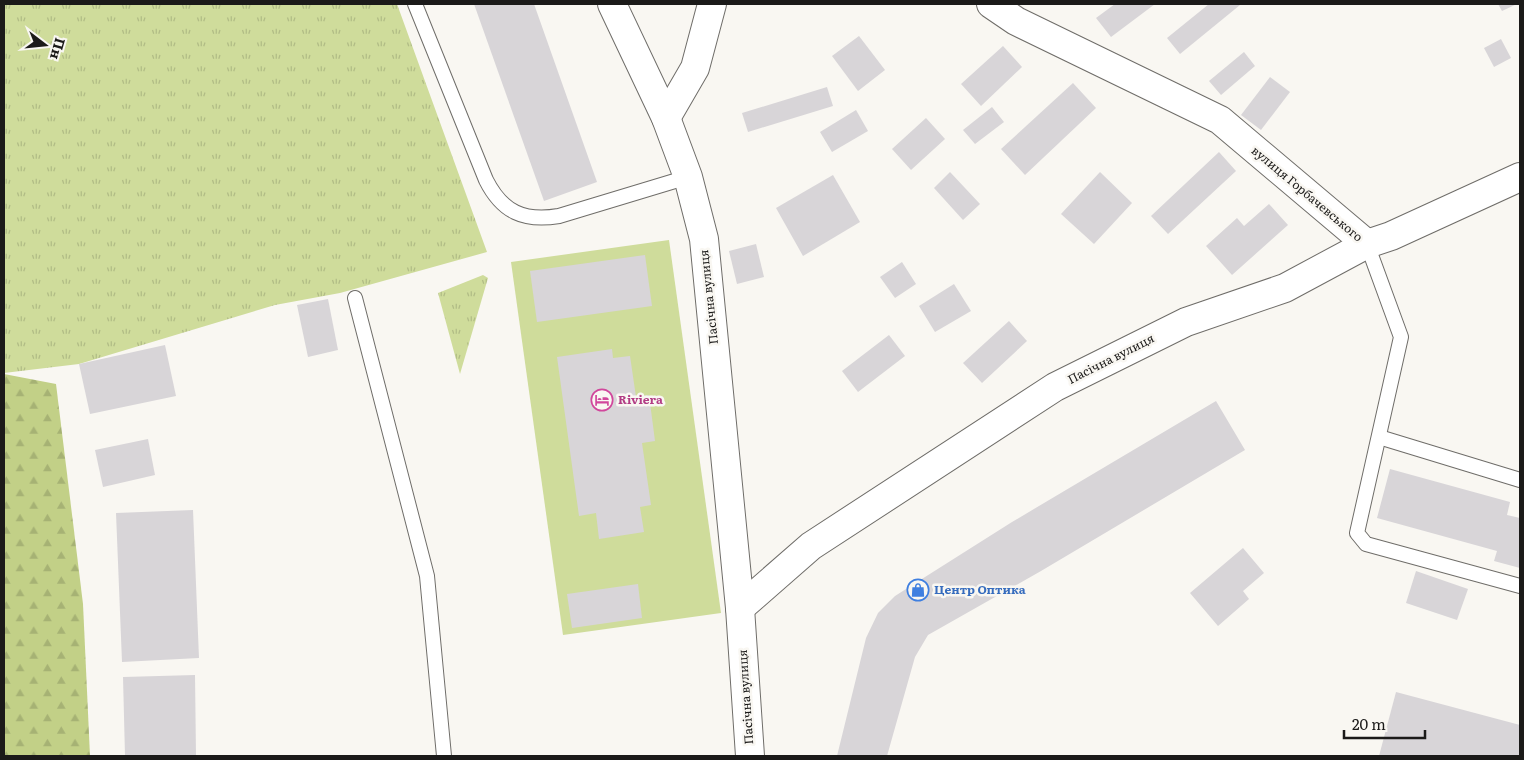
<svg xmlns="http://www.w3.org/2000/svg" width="1524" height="760" viewBox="0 0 1524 760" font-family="Literata,serif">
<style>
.grass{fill:url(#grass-tufts)}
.forest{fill:url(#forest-firs)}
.green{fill:#cfdc9b}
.building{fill:#d8d5d8}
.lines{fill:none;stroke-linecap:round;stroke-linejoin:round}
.service-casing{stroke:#6f6d69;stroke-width:16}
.minor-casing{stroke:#6f6d69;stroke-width:30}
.tertiary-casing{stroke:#6f6d69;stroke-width:30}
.service{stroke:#fff;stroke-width:14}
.minor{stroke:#fff;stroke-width:28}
.tertiary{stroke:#fff;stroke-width:28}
.labels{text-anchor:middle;stroke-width:5;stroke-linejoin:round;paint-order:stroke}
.street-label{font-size:12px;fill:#1b1a19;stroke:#f9f7f2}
.hotel-label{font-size:12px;font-weight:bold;fill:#b23c85;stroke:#f9f7f2;text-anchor:start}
.shop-label{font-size:12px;font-weight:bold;fill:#366cbe;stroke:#f9f7f2;text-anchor:start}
</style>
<defs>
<pattern id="grass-tufts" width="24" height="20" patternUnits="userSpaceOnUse" patternTransform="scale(1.25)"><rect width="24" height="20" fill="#cfdc9b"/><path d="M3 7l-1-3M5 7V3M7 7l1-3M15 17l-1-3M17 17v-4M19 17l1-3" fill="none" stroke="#b1bc85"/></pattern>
<pattern id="forest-firs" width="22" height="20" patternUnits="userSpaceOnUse" patternTransform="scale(1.25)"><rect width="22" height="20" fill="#c2d087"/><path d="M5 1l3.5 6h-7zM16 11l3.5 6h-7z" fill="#a6b274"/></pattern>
</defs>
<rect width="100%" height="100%" fill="#f9f7f2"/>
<g class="grass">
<polygon points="4,4 397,4 487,252 340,293 275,305 79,364 4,373"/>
<polygon points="483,275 488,278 460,374 438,293"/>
</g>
<polygon class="forest" points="4,374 56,384 83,604 90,756 4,756"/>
<polygon class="green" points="669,240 721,613 563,635 511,262"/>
<g class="building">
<polygon points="474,4 534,4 597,182 544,201"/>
<polygon points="1115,4 1155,4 1111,37 1096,18"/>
<polygon points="1209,4 1239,4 1240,5 1180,54 1167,38"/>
<polygon points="1498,4 1517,4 1502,11"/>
<polygon points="859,36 885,70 858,91 832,56"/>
<polygon points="1501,39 1511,58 1494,67 1484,48"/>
<polygon points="1003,46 1022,67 981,106 961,84"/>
<polygon points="1244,52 1255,66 1221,95 1209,81"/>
<polygon points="1270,77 1290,92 1261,130 1241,115"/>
<polygon points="1073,83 1096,108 1025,175 1001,149"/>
<polygon points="827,87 833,106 748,132 742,113"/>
<polygon points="992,107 1004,122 975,144 963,130"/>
<polygon points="856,110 868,131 832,152 820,132"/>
<polygon points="926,118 945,139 911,170 892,149"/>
<polygon points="1219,152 1236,171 1168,234 1151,216"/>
<polygon points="950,172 980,204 963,220 934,188"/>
<polygon points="1100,172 1132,203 1094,244 1061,214"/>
<polygon points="833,175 860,222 803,256 776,208"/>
<polygon points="1269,204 1288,225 1232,275 1206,246 1237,218 1244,226"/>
<polygon points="756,244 764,277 737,284 729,251"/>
<polygon points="645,255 652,306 537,322 530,271"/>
<polygon points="902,262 916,284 895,298 880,277"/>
<polygon points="954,284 971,311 935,332 919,306"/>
<polygon points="328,299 338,350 308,357 297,305"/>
<polygon points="1009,321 1027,341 982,383 963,363"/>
<polygon points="889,335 905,356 858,392 842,371"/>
<polygon points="165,345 176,396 90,414 79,364"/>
<polygon points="612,349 613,358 630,356 636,397 649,395 655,441 642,443 651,505 640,507 644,532 599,539 596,513 579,516 557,357"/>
<polygon points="1216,401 1245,450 1041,571 928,635 915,657 887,756 837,756 866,638 878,613 895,596 1012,522"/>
<polygon points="148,439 155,475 103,487 95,450"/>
<polygon points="1390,469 1510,502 1507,515 1520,518 1520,568 1494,561 1497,551 1377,518"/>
<polygon points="193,510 199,658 122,662 116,513"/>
<polygon points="1243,548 1264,573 1243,591 1249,599 1218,626 1190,593"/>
<polygon points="1416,571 1468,589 1457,620 1406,603"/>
<polygon points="638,584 642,618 572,628 567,594"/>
<polygon points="195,675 196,756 125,756 123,677"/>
<polygon points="1396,692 1520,725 1520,756 1379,756"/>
</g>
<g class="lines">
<g class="service-casing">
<g id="service">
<path d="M415 4 486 180C502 212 524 222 559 216L688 177"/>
<polyline points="1367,244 1401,337 1357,533 1366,544 1520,586"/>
<polyline points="355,298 427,576 444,756"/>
<polyline points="1379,437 1520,480"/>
</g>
</g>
<g class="minor-casing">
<g id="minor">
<polyline points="991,4 1016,21 1220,120 1367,244"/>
<polyline points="666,118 695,68 712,4"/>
<polyline points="740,608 811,546 1055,387 1186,322 1285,288 1367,244 1391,236 1520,177"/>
</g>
</g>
<g class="tertiary-casing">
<polyline id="tertiary" points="612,4 666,118 688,177 704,239 740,608 750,756"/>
</g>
<use href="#service" class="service"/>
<use href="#minor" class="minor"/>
<use href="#tertiary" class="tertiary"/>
</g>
<defs>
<g id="hotel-ring" transform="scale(1.125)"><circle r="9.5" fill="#f9f7f2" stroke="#d1479c" stroke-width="1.5"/><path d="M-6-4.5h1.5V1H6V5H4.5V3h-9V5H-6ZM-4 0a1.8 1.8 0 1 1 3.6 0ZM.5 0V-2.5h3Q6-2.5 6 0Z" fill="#d1479c"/></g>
<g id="shop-ring" transform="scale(1.125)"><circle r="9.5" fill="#f9f7f2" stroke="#3f7fe0" stroke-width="1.5"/><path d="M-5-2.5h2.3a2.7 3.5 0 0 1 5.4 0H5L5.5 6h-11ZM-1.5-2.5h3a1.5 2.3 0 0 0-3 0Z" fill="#3f7fe0"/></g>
</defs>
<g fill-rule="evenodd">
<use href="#hotel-ring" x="602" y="400"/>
<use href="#shop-ring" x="918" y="590"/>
</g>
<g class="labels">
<g class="street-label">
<text transform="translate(1307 194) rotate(40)" y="4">вулиця Горбачевського</text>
<text transform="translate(709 297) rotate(-96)" y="4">Пасічна вулиця</text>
<text transform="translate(1111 359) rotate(-27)" y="4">Пасічна вулиця</text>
<text transform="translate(746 697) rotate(-94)" y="4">Пасічна вулиця</text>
</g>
<g class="hotel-label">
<text x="618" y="404">Riviera</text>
</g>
<g class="shop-label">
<text x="934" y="594">Центр Оптика</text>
</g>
</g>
<rect width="1524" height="760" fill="none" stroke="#1b1a19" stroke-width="10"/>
<g transform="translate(45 45) rotate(106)" stroke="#f9f7f2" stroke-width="4" paint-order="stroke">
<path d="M0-4L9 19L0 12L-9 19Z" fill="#1b1a19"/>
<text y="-8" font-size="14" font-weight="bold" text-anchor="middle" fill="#1b1a19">Пн</text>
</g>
<path d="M1344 730v8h81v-8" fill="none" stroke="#1b1a19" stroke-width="2.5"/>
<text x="1352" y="730" font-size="15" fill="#1b1a19" stroke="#f9f7f2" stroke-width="4" paint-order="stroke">20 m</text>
</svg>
